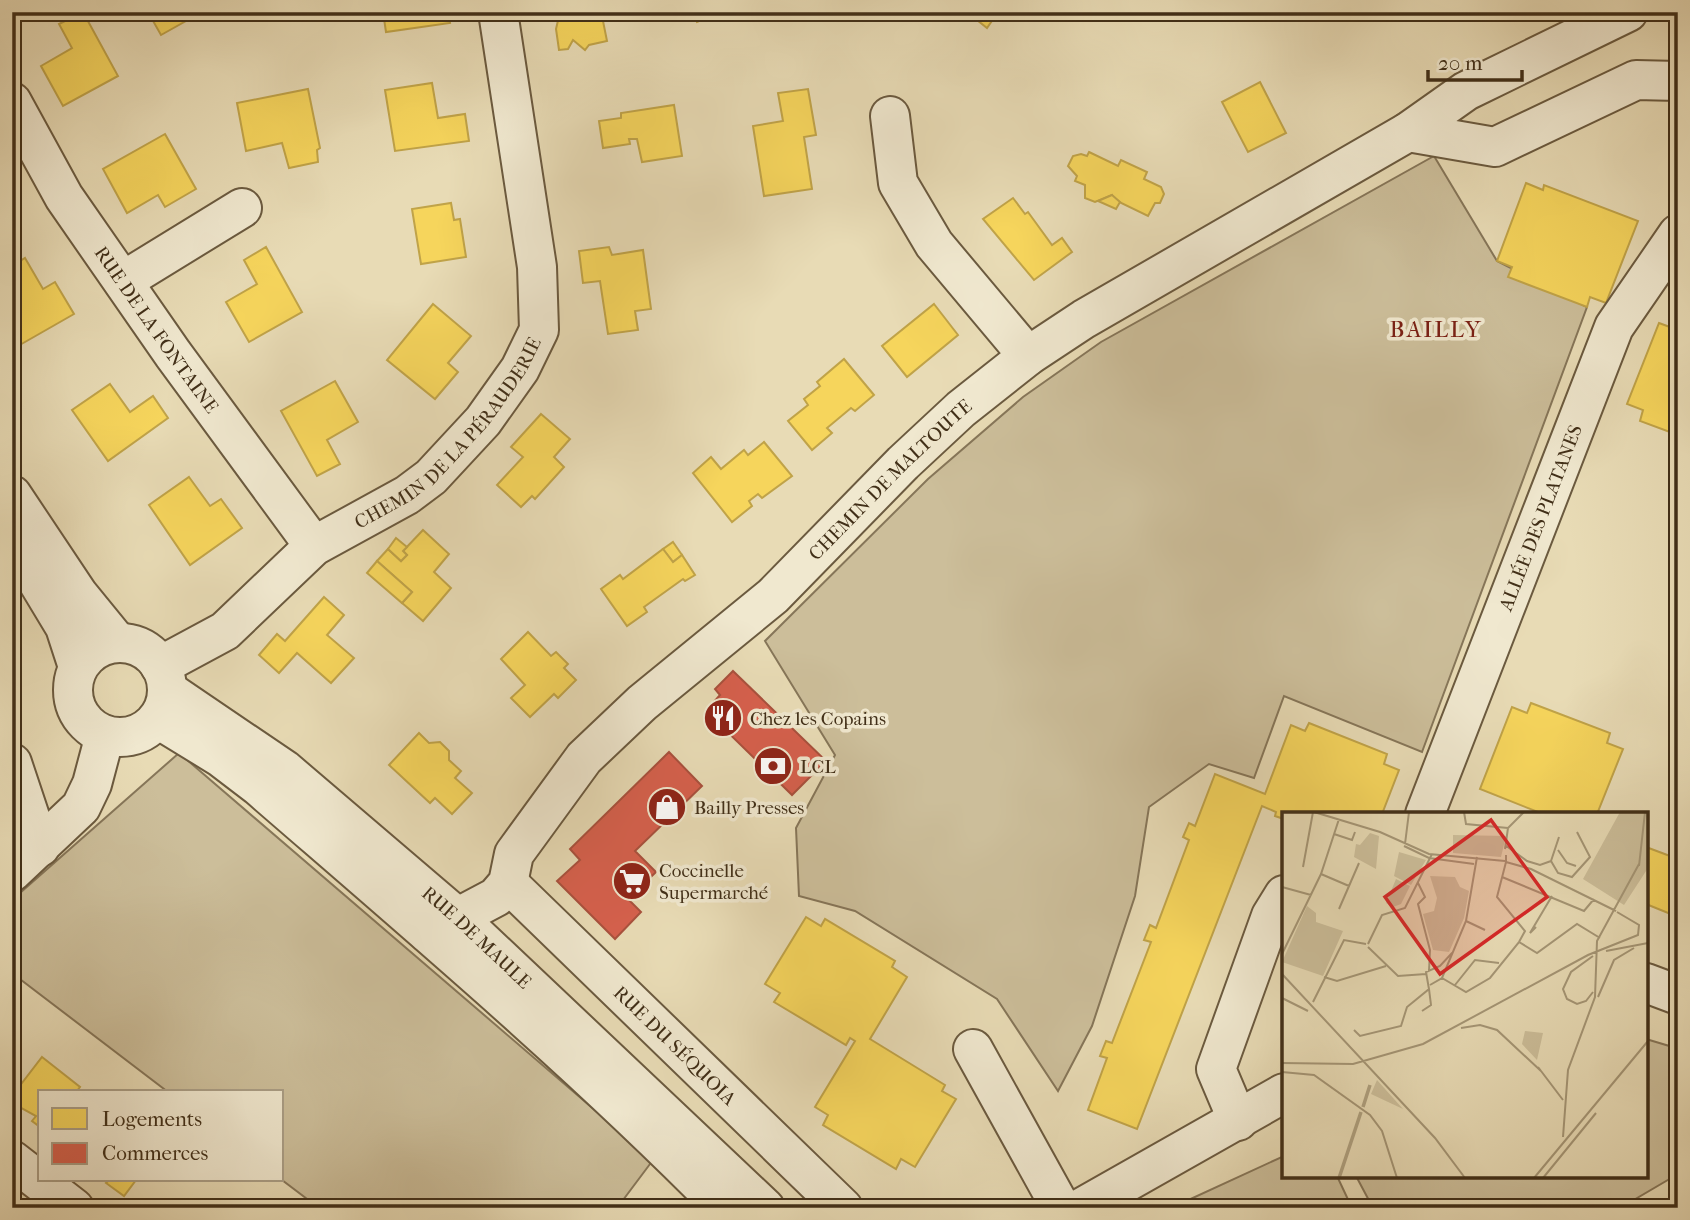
<svg xmlns="http://www.w3.org/2000/svg" width="1690" height="1220" viewBox="0 0 1690 1220" font-family="'IM FELL French Canon',serif">
<style>
.green{fill:#ccbe9a;stroke:#867659;stroke-width:2}
.homes{fill:#f6d55c;stroke:#c0a348;stroke-width:2}
.shops{fill:#d6604d;stroke:#a9513d;stroke-width:2}
.lines{fill:none;stroke-linecap:round;stroke-linejoin:round}
.minor-casing{stroke:#6b5a3f;stroke-width:42}
.minor{stroke:#f0e8cf;stroke-width:38}
.labels{text-anchor:middle;stroke-width:7;stroke-linejoin:round;paint-order:stroke}
.street-label{font-size:19px;fill:#412f18;stroke:#f0e8cf}
.poi-label{font-size:19px;fill:#412f18;stroke:#f0e8cf;text-anchor:start}
.quarter-label{font-size:23px;letter-spacing:2px;fill:#7a1f14;stroke:#f0e8cf}
.inset-river{fill:none;stroke:#afa180;stroke-width:3.5}
.inset-road{fill:none;stroke:#a59676;stroke-width:2}
.view{fill:#d62828;fill-opacity:0.15;stroke:#d62828;stroke-width:3.5}
.inset-edge{fill:none;stroke:#412f18;stroke-width:3.5}
</style>
<rect width="100%" height="100%" fill="#e8dbb5"/>
<filter id="stains"><feTurbulence type="fractalNoise" baseFrequency=".00286" numOctaves="4"/><feColorMatrix values="0 0 0 0 .2 0 0 0 0 .09 0 0 0 0 .02 0 0 0 .5 -.17"/></filter>
<radialGradient id="worn" r=".72"><stop offset=".6" stop-color="#630" stop-opacity="0"/><stop offset="1" stop-color="#630" stop-opacity=".3"/></radialGradient>
<g class="green">
<polygon points="1434,156 1497,261 1587,307 1422,752 1284,696 1254,778 1209,764 1149,807 1135,896 1092,1026 1058,1091 997,999 855,911 799,896 796,828 835,755 765,641 928,479 1023,397 1101,342"/>
<polygon points="179,753 653,1160 617,1208 319,1208 282,1180 282,1092 168,1092 12,973 12,900"/>
<polygon points="1646,1039 1676,1048 1670,1069 1678,1087 1678,1174 1620,1208 1373,1208 1356,1176 1646,1176"/>
<polygon points="1284,1156 1284,1176 1337,1176 1352,1208 1171,1208"/>
</g>
<g class="homes">
<polygon points="83,12 118,76 63,106 41,66 72,48 59,24"/>
<polygon points="148,12 202,12 161,35"/>
<polygon points="383,12 448,12 450,23 386,32"/>
<polygon points="560,12 597,12 602,16 607,41 589,45 585,50 573,40 568,49 559,50 556,29"/>
<polygon points="693,12 721,12 697,22"/>
<polygon points="967,12 998,12 987,28"/>
<polygon points="1260,82 1286,133 1248,152 1222,102"/>
<polygon points="432,83 438,118 465,114 469,141 395,151 385,90"/>
<polygon points="308,89 320,148 317,150 318,162 289,168 282,143 246,151 237,103"/>
<polygon points="808,89 816,135 804,137 812,189 764,196 753,126 783,121 778,93"/>
<polygon points="674,105 682,156 642,162 637,139 629,139 630,144 603,148 599,121 621,118 621,113"/>
<polygon points="165,134 196,189 165,207 158,195 127,213 103,169"/>
<polygon points="1089,152 1118,166 1121,160 1147,172 1144,179 1161,187 1164,194 1160,203 1155,203 1148,216 1115,200 1112,195 1095,202 1085,198 1085,185 1075,181 1077,176 1068,166 1073,156 1081,154 1087,156"/>
<polygon points="1526,183 1543,190 1544,185 1638,221 1606,303 1590,297 1587,307 1508,277 1512,267 1497,261"/>
<polygon points="1112,195 1120,202 1116,209 1098,201"/>
<polygon points="1013,198 1025,214 1028,212 1052,245 1062,238 1072,252 1034,280 983,219"/>
<polygon points="451,203 454,220 460,219 466,257 421,264 412,209"/>
<polygon points="266,247 302,312 249,342 226,302 257,284 244,260"/>
<polygon points="609,247 612,255 643,250 651,309 635,311 638,330 608,334 600,281 583,283 579,251"/>
<polygon points="25,258 43,289 55,282 74,314 18,346 12,336 12,266"/>
<polygon points="433,304 471,336 448,363 458,372 435,399 387,360"/>
<polygon points="934,304 958,335 907,377 882,346"/>
<polygon points="1659,323 1678,330 1678,435 1640,421 1643,410 1627,404"/>
<polygon points="844,359 874,395 855,411 851,408 827,428 832,433 812,450 788,421 808,405 804,399 820,386 817,382"/>
<polygon points="335,381 358,422 327,440 340,464 317,476 281,411"/>
<polygon points="110,384 130,412 153,396 168,418 108,461 72,410"/>
<polygon points="541,414 570,439 554,457 564,467 535,499 532,496 521,507 497,485 523,457 511,447"/>
<polygon points="764,442 792,476 762,498 758,494 749,501 752,506 732,522 693,473 711,457 721,469 744,450 748,455"/>
<polygon points="189,477 210,506 221,499 242,528 190,565 149,505"/>
<polygon points="423,530 449,554 434,572 451,588 423,621 402,603 412,592 377,561 388,549 401,561 407,555 403,551"/>
<polygon points="396,538 407,547 403,551 407,555 401,561 388,549"/>
<polygon points="673,542 682,555 673,562 663,549"/>
<polygon points="663,549 673,562 682,555 695,575 685,581 683,579 644,607 647,612 627,626 601,589 620,575 623,579"/>
<polygon points="377,561 412,592 402,603 367,573"/>
<polygon points="324,597 344,615 327,635 354,658 331,683 297,653 279,673 259,655 277,634 285,641"/>
<polygon points="528,632 551,656 556,652 568,664 564,668 576,680 558,698 554,694 530,717 511,698 525,685 501,659"/>
<polygon points="1531,703 1610,733 1607,743 1623,749 1597,814 1543,814 1480,789 1512,707 1527,713"/>
<polygon points="1309,723 1387,754 1384,764 1399,770 1382,814 1284,814 1284,819 1275,816 1276,812 1262,806 1137,1129 1088,1110 1107,1058 1100,1056 1106,1041 1112,1043 1151,942 1144,940 1150,925 1156,928 1189,840 1183,837 1189,823 1195,826 1215,774 1265,794 1291,725 1305,731"/>
<polygon points="419,733 429,743 440,742 449,751 449,760 461,771 455,778 472,793 452,814 435,798 430,803 389,765"/>
<polygon points="1646,847 1678,859 1678,917 1646,904"/>
<polygon points="806,917 821,926 825,919 895,961 892,967 907,977 870,1039 945,1085 942,1091 956,1099 915,1167 901,1159 896,1169 823,1125 828,1115 815,1107 855,1041 850,1038 846,1045 774,1002 780,993 765,984"/>
<polygon points="42,1057 80,1087 76,1092 40,1092 40,1127 32,1121 36,1116 12,1103 12,1096"/>
<polygon points="109,1180 136,1180 124,1196 106,1183"/>
</g>
<g class="shops">
<polygon points="733,671 826,761 792,795 706,711 720,695 715,689"/>
<polygon points="669,752 702,786 635,851 656,872 628,899 641,912 615,939 557,881 580,860 570,849"/>
</g>
<g class="lines">
<g class="minor-casing">
<g id="minor">
<path id="s1" d="M12 102 64 197 173 354 314 546"/>
<polyline points="890,116 898,183 934,244 1028,356"/>
<polyline points="1408,132 1495,147 1636,80 1678,81"/>
<polyline points="123,281 242,208"/>
<polyline points="12,495 78,594 118,643"/>
<polyline points="12,539 65,627 78,667"/>
<circle cx="120" cy="690" r="47"/>
<path id="s2" d="M160 666 225 631 314 546 407 495 431 477 483 421 520 369 539 330 537 267 498 12"/>
<path id="s3" d="M167 690 285 770 457 917 765 1208"/>
<path d="M158 719 220 757 258 786C416 923 577 1059 724 1208"/>
<polyline points="12,763 40,847"/>
<path id="s4" d="M1425 814 1614 327 1678 234"/>
<polyline points="12,872 81,807 92,784 105,735"/>
<path id="s5" d="M508 883 843 1208"/>
<path id="s6" d="M428 933 496 897 508 883 514 854 584 758 642 703 773 596 903 463 961 409 1028 356 1084 319 1408 132 1466 91 1628 12"/>
<polyline points="1646,983 1678,995"/>
<polyline points="973,1049 1061,1208"/>
<polyline points="1238,1121 1216,1069 1271,916 1284,895"/>
<polyline points="12,1160 74,1208"/>
<polyline points="1081,1208 1284,1093"/>
</g>
</g>
<use href="#minor" class="minor"/>
</g>
<defs>
<g id="restaurant-disc" transform="scale(2.0125)"><circle r="9.5" fill="#8f2418" stroke="#f0e8cf"/><path d="M-5-6h1v4h1v-4h1v4h1v-4h1v5L-1.5 .5V6h-2V.5L-5-1ZM5-6V6H3V1.5H1.5Q1.5-4 5-6Z" fill="#fff"/></g>
<g id="bank-disc" transform="scale(2.0125)"><circle r="9.5" fill="#8f2418" stroke="#f0e8cf"/><path d="M-6-4H6V4H-6ZM0-2.3a2.3 2.3 0 1 0 0 4.6a2.3 2.3 0 1 0 0-4.6Z" fill="#fff"/></g>
<g id="shop-disc" transform="scale(2.0125)"><circle r="9.5" fill="#8f2418" stroke="#f0e8cf"/><path d="M-5-2.5h2.3a2.7 3.5 0 0 1 5.4 0H5L5.5 6h-11ZM-1.5-2.5h3a1.5 2.3 0 0 0-3 0Z" fill="#fff"/></g>
<g id="supermarket-disc" transform="scale(2.0125)"><circle r="9.5" fill="#8f2418" stroke="#f0e8cf"/><path d="M-6-5.5h2.5l.6 2H6L4.5 2H-2.5L-4.4-4H-6ZM-1.5 3.2a1.3 1.3 0 1 0 .1 0ZM3 3.2a1.3 1.3 0 1 0 .1 0Z" fill="#fff"/></g>
</defs>
<g fill-rule="evenodd">
<use href="#restaurant-disc" x="723" y="718"/>
<use href="#bank-disc" x="773" y="766"/>
<use href="#shop-disc" x="667" y="807"/>
<use href="#supermarket-disc" x="632" y="881"/>
</g>
<g class="labels">
<g class="street-label">
<text dy="7" stroke="none"><textPath href="#s1" startOffset="270">RUE DE LA FONTAINE</textPath></text>
<text dy="7" stroke="none"><textPath href="#s2" startOffset="376">CHEMIN DE LA PÉRAUDERIE</textPath></text>
<text dy="7" stroke="none"><textPath href="#s6" startOffset="658">CHEMIN DE MALTOUTE</textPath></text>
<text dy="7" stroke="none"><textPath href="#s4" startOffset="318">ALLÉE DES PLATANES</textPath></text>
<text dy="7" stroke="none"><textPath href="#s3" startOffset="397">RUE DE MAULE</textPath></text>
<text dy="7" stroke="none"><textPath href="#s5" startOffset="233">RUE DU SÉQUOIA</textPath></text>
</g>
<g class="poi-label">
<text x="750" y="725">Chez les Copains</text>
<text x="800" y="773">LCL</text>
<text x="694" y="814">Bailly Presses</text>
<text x="659" y="877">Coccinelle<tspan x="659" dy="22">Supermarché</tspan></text>
</g>
<g class="quarter-label">
<text x="1436" y="337">BAILLY</text>
</g>
</g>
<g transform="translate(1282 812)">
<rect width="366" height="366" fill="#e8dbb5"/>
<path d="M338 0H366V56L342 93 301 67ZM88 21 97 24 94 57 72 45 74 32 78 33ZM171 23 224 24 219 45 171 41ZM117 40 144 48 129 73 112 64ZM148 64 173 65 178 75 187 79 182 106 167 140 151 138 141 102 152 99 155 86ZM114 67 128 74 119 92 111 95 104 91ZM25 94 34 101V110L61 119 41 164 0 150ZM243 219 261 221 255 248 240 232ZM95 268 121 297 89 282Z" fill="#ccbe9a"/>
<path class="inset-river" d="M81 295 88 273M57 366 79 300"/>
<path class="inset-road" d="M32 0 98 20 147 42 223 49M182 0 184 12 226 16M52 22 70 28 73 20M123 32 127 0M223 33 245 49 258 53 269 49 276 61 290 65 308 45 295 20M122 34 147 46 192 52M223 37 226 16 242 0M276 38 285 51 294 54M224 43V50L249 57 334 99M269 49 277 25M224 50 215 85 243 119 237 130M357 54 363 0M21 55 31 0M39 62 67 74M220 65 302 99 312 87M136 71 143 85 136 92 148 138 147 159M0 75 29 83M57 97 77 51M184 109 203 118M254 115 248 121 270 84M86 132 100 103 123 96 150 42M86 135 116 164 144 162M324 139 366 131M0 142 39 62 57 7M311 144 289 160 281 177 285 187 295 192 304 189 311 180M0 162 153 326 183 366M42 165 55 169 104 154M160 166 184 180 208 166 237 130 255 141 295 112 318 126M148 173 160 166 184 109 195 45M173 173 193 148 217 151M316 185 332 148 352 136M0 186 26 199M31 190 62 128 84 132M140 199 149 193 147 177M179 216 198 213 215 218 259 259M72 218 78 224 119 214 125 195 147 177 144 160 158 154 170 141M0 251 71 252 141 232 306 143 356 123 357 113 335 100M256 255 281 288M0 260 32 263 88 303 100 319 115 366M281 325 286 258 313 185 315 129 357 52M252 366 366 229M261 366 314 301"/>
<path class="view" d="M209 8 265 85 158 162 103 85Z"/>
<rect width="366" height="366" class="inset-edge"/>
</g>
<rect width="1690" height="1220" fill="none" stroke="#e8dbb5" stroke-width="42"/>
<rect x="14" y="14" width="1662" height="1192" fill="none" stroke="#412f18" stroke-width="3.5"/>
<rect x="21" y="21" width="1648" height="1178" fill="none" stroke="#412f18" stroke-width="2"/>
<rect x="38" y="1090" width="245" height="91" fill="#f0e8cf" stroke="#aa9e86" stroke-width="2"/>
<rect x="52" y="1108" width="35" height="21" fill="#f6d55c" stroke="#aa9e86" stroke-width="2"/>
<text x="102" y="1126" font-size="21" fill="#412f18">Logements</text>
<rect x="52" y="1143" width="35" height="21" fill="#d6604d" stroke="#aa9e86" stroke-width="2"/>
<text x="102" y="1160" font-size="21" fill="#412f18">Commerces</text>
<path d="M1428 70v10h94v-10" fill="none" stroke="#412f18" stroke-width="3.5"/>
<text x="1438" y="70" font-size="21" fill="#412f18" stroke="#f0e8cf" stroke-width="5" paint-order="stroke">20 m</text>
<rect width="100%" height="100%" filter="url(#stains)"/>
<rect width="100%" height="100%" fill="url(#worn)"/>
</svg>
